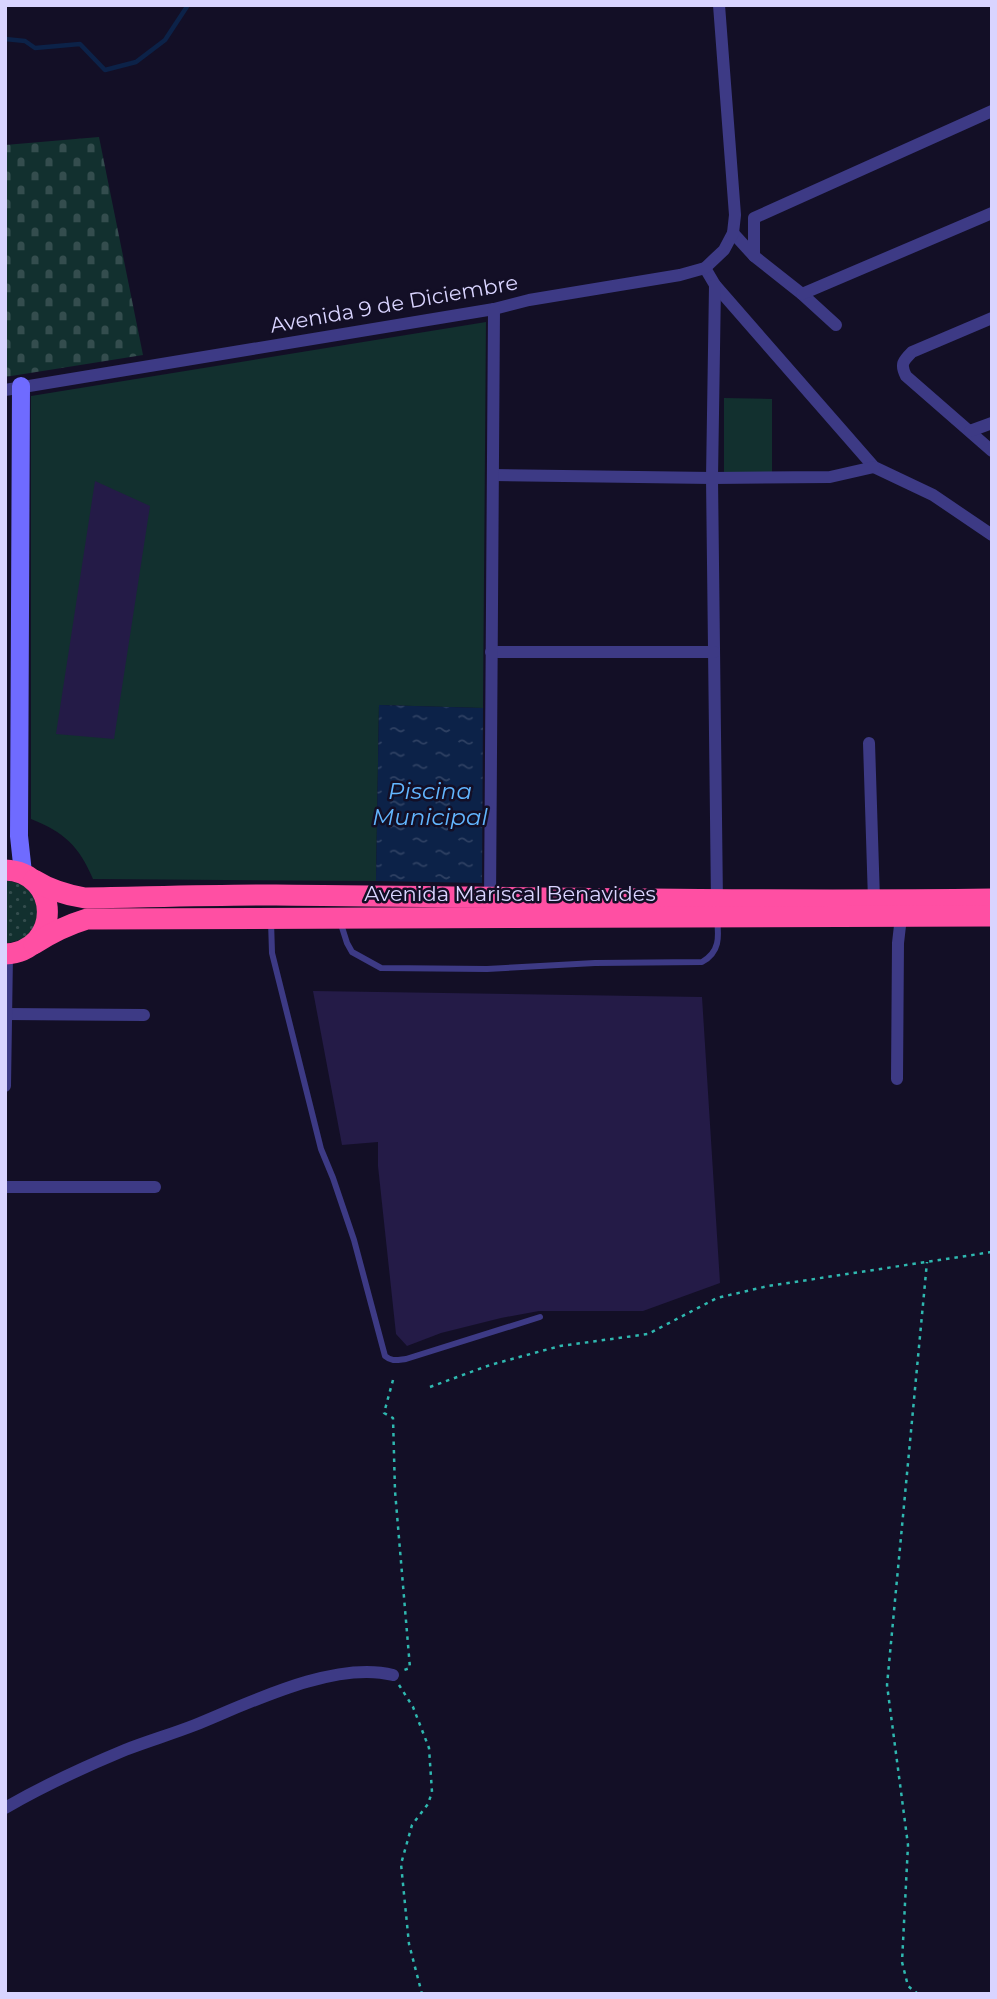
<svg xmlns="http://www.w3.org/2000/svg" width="997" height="1999" viewBox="0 0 997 1999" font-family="Montserrat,sans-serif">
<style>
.cemetery{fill:url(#cemetery-stones)}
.park{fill:url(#park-dots)}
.pitch{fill:#12302f}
.water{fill:url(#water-ripples)}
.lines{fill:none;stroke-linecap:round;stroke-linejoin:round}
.stream{stroke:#0c2248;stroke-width:4.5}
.building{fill:#241b47}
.path{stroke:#2fb8b0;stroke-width:2.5;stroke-dasharray:3.5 5;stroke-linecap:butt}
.lane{stroke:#3d3a85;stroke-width:6}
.street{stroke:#3d3a85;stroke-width:12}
.secondary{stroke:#6f6bff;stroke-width:18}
.highway{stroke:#ff4fa3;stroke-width:21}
.labels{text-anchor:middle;stroke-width:5;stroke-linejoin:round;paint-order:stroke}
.street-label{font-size:21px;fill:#d9d4ff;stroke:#130f26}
.water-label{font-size:23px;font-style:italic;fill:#62b6ff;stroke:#130f26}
</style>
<defs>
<pattern id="cemetery-stones" width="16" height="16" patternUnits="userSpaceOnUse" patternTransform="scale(1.75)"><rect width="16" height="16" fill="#12302f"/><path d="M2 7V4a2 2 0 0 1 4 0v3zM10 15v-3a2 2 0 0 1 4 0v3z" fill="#344d4e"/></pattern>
<pattern id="park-dots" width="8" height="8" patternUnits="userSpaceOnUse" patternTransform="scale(1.75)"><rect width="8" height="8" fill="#12302f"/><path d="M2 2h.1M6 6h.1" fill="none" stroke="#344d4e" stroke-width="1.8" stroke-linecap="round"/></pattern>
<pattern id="water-ripples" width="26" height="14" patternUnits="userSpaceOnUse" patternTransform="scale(1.75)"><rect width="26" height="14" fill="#0c2248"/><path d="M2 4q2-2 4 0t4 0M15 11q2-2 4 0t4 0" fill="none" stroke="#2f4163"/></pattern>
</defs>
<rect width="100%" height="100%" fill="#130f26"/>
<polygon class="cemetery" points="99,137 143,355 5,377 5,145"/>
<polygon class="park" points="5,880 25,885 37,902 38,922 25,938 5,944"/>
<g class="pitch">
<path d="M486 322 483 708 379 705 376 881 93 879C79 846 64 832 31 819V396Z"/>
<polygon points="724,398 772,399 772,475 724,474"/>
</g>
<polygon class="water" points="379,705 483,708 482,883 376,881"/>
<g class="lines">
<polyline class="stream" points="5,39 25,41 35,48 80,44 105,70 136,62 165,40 188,5"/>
</g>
<g class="building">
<polygon points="95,481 150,506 114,739 56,734"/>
<polygon points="313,991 702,997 720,1283 643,1311 539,1311 501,1318 441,1333 407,1346 396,1334 378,1166 378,1142 342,1145"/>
</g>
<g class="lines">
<g class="path">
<polyline points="393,1380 384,1413 393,1418 395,1491 410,1668 404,1670"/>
<polyline points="430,1387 490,1365 560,1346 648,1334 717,1298 768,1286 992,1252"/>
<polyline points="399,1685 413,1707 429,1748 432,1792 428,1804 412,1825 401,1864 409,1944 422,1994"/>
<polyline points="918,1994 908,1986 902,1962 908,1845 887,1685 927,1262"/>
</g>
<g class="lane">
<path d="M271 921 272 953 321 1149 333 1178 354 1240 385 1356C392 1362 397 1360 406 1359L540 1317"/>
<path d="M340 921 347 943 352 952 381 968 487 969 595 963 702 962C720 952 719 937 717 919"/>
</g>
<g class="street">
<polyline points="733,233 754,256 802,294 836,325"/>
<polyline points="754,256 754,218 992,111"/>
<polyline points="705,268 715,285 874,467 933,495 992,535"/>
<polyline points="715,285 712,478 717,903"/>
<polyline points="802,294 992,213"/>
<path d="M992 318 912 352C903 361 900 364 906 376L992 451"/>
<polyline points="5,390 494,309 529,300 680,275 705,268 724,250 733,233 735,215 719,5"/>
<polyline points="970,431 992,423"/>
<polyline points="493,475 712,478 830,477 874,467"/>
<polyline points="491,652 714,652"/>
<polyline points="869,743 874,900"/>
<polyline points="490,903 494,309"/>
<polyline points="6,1014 144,1015"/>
<polyline points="897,1079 898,943 901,917"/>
<polyline points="5,1086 7,955"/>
<polyline points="5,1187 155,1187"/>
<path d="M5 1808C43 1786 84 1767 125 1750 148 1741 172 1734 195 1725 249 1703 335 1660 393 1675"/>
</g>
<polyline class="secondary" points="21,386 19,836 23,873"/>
<g class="highway">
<path d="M5 870C61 872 62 951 5 954"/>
<path d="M34 880C50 890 66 895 85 898 148 897 212 895 276 895 514 897 753 902 992 899"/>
<path d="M34 944C51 933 67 925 87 919L992 916"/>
</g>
</g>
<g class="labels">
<g class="street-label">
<text transform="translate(394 304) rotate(-10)" y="7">Avenida 9 de Diciembre</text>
<text x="510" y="901">Avenida Mariscal Benavides</text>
</g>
<g class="water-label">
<text x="430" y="799">Piscina<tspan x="430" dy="26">Municipal</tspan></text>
</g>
</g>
<rect width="997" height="1999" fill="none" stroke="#d9d4ff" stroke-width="14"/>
</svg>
